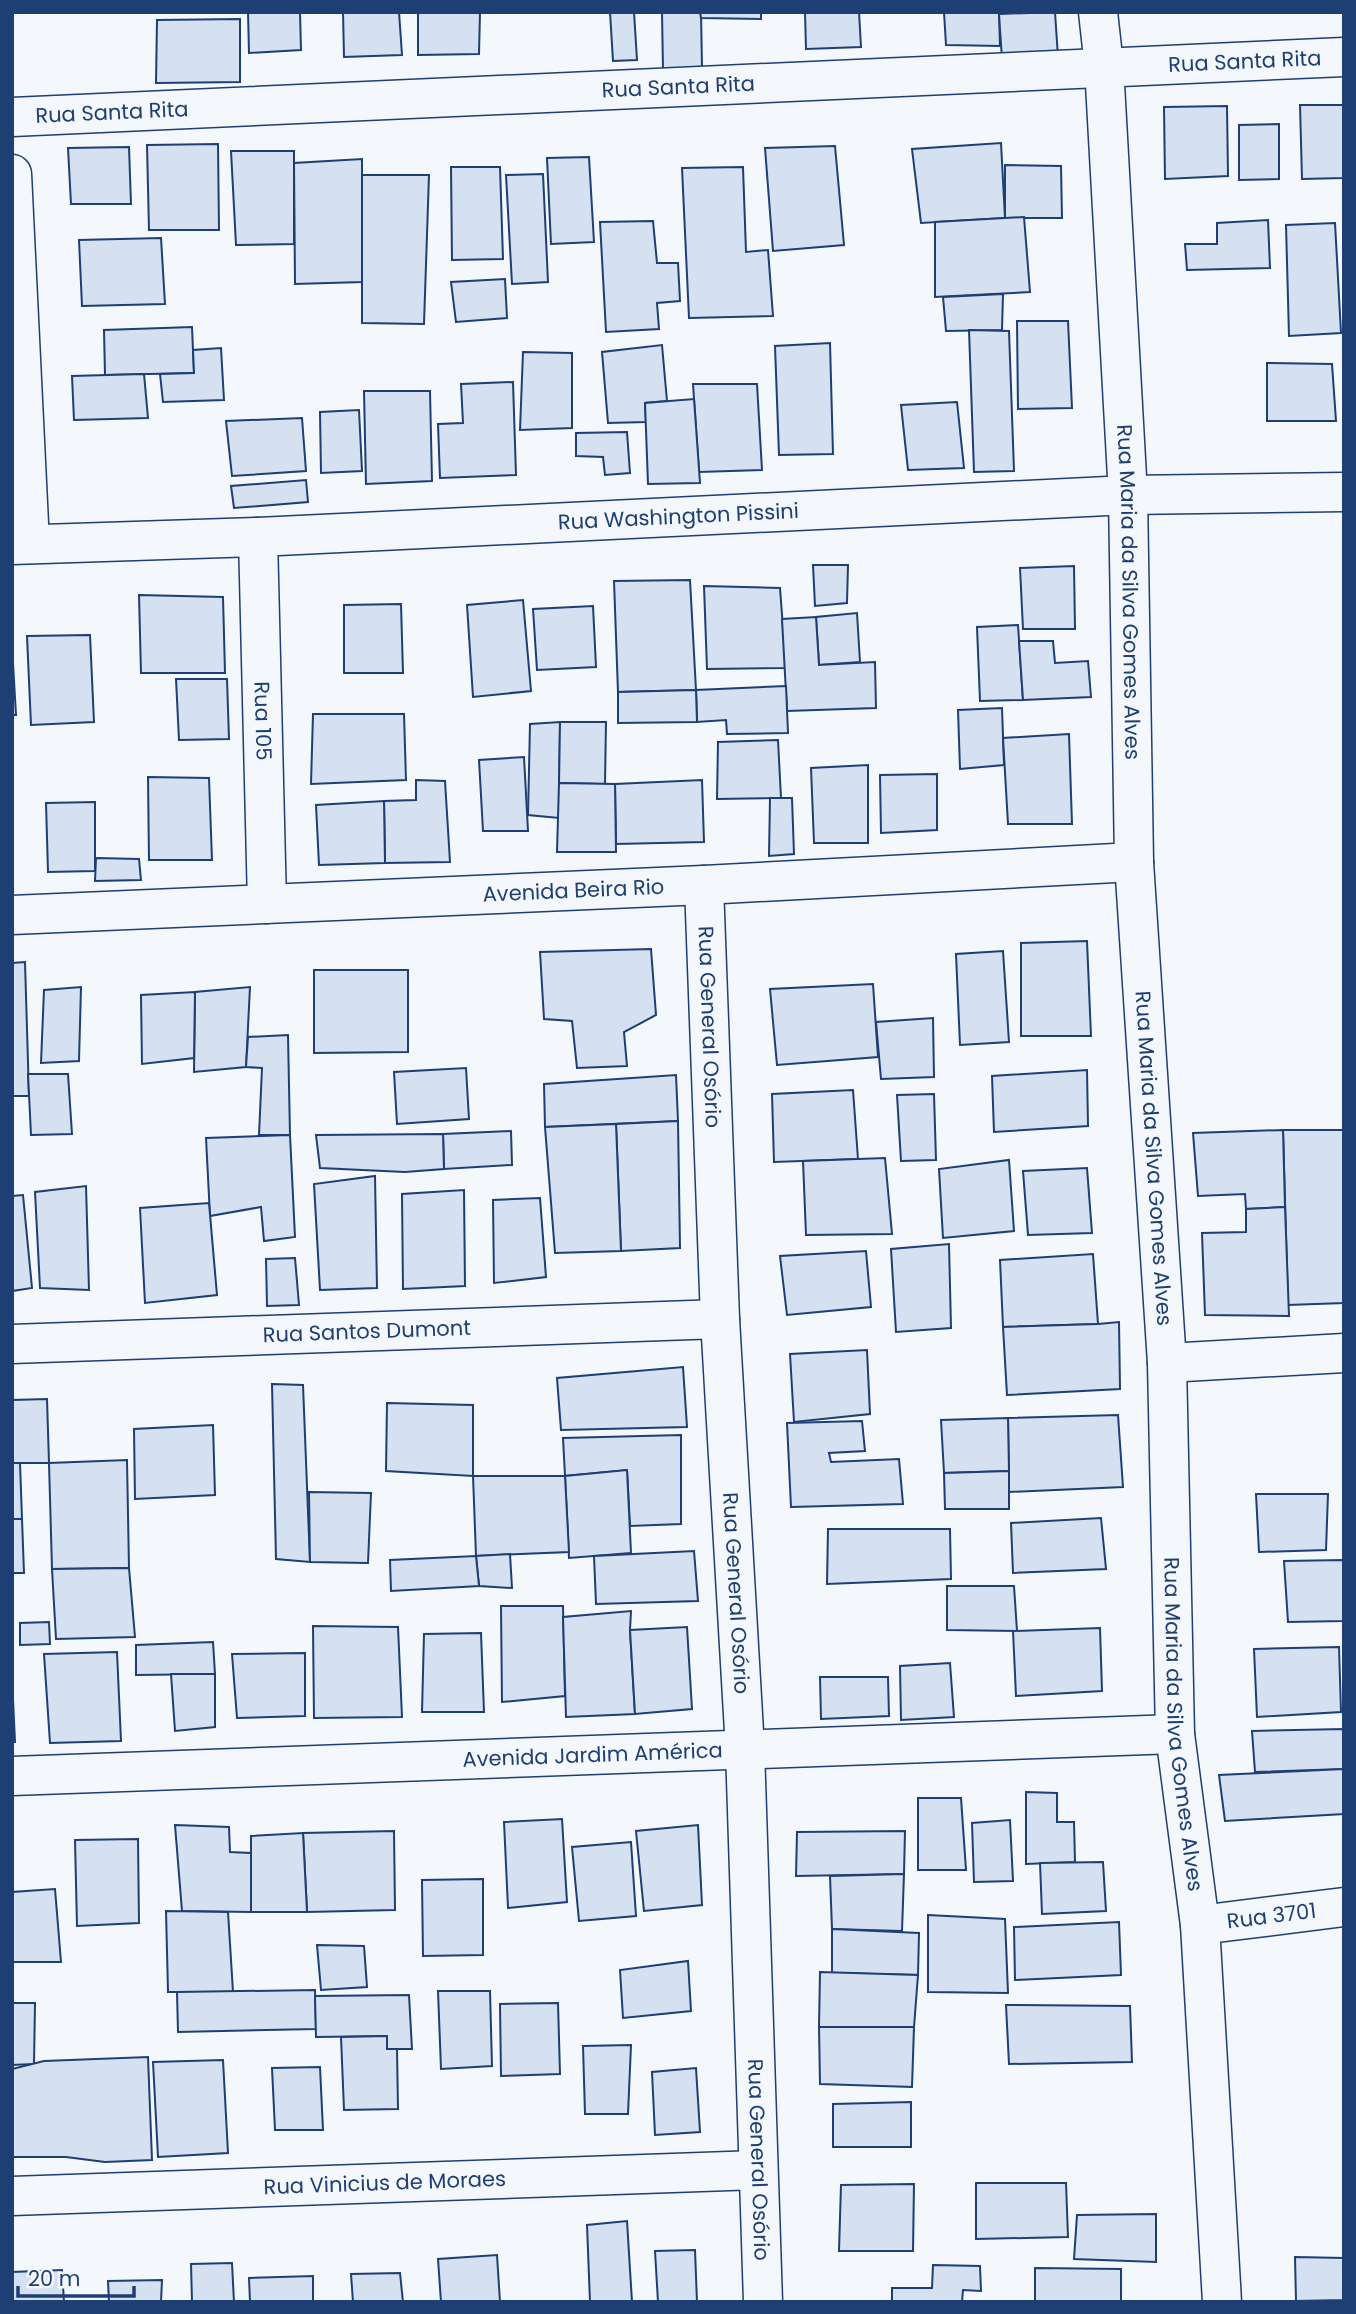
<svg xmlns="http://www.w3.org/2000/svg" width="1356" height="2314" viewBox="0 0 1356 2314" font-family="Poppins,sans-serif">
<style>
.building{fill:#d5e0f0;stroke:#1d3f73;stroke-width:2}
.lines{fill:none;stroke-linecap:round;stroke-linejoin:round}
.minor-casing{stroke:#1d3f73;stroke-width:41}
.minor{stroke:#f4f7fb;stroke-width:38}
.labels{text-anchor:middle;stroke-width:5;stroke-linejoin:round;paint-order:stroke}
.street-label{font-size:21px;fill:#1d3f73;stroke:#f4f7fb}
</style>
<rect width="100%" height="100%" fill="#f4f7fb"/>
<g class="building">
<polygon points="248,12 300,12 301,50 249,53"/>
<polygon points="343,12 399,12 402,55 344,57"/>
<polygon points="418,12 480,12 479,54 418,55"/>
<polygon points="610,12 634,12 637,60 613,61"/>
<polygon points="662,12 701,12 702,67 663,70"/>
<polygon points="700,12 761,12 761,19 701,18"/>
<polygon points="805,12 859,12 861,47 806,49"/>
<polygon points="944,12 999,12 1000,46 946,45"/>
<polygon points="1055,12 1058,57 1002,59 999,14"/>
<polygon points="240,19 240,82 156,83 157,20"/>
<polygon points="1300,105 1344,105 1344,178 1302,179"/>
<polygon points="1227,106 1228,176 1165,179 1164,107"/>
<polygon points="1279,124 1279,179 1239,180 1239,125"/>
<polygon points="1001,143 1005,218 921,223 912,149"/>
<polygon points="218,144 219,230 149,230 147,145"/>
<polygon points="835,146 844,245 773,251 765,148"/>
<polygon points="129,147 131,204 71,204 68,148"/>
<polygon points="231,151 294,151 294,244 236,245"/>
<polygon points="589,157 594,242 551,244 547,158"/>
<polygon points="362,159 362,282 295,284 294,163"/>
<polygon points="1005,165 1061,166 1062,218 1005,218"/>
<polygon points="451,167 500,167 503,259 452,260"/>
<polygon points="743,167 746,252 768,250 773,316 689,318 682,168"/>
<polygon points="543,174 548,282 512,284 506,175"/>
<polygon points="362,175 429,175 424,324 362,323"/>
<polygon points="1024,217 1030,292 935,297 935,222"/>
<polygon points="1268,220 1270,268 1187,270 1185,244 1217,244 1217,223"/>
<polygon points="653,221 657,263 678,263 680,301 657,303 659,329 606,332 600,222"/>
<polygon points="1335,223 1341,333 1289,336 1286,225"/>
<polygon points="161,238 165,304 82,306 79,240"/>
<polygon points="505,279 507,318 456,322 451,282"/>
<polygon points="1003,294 1002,330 946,331 943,297"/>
<polygon points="1017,321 1068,321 1072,408 1018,409"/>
<polygon points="192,327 194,373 105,375 104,330"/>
<polygon points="969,330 1009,331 1014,471 974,472"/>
<polygon points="830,343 833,454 779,455 775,346"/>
<polygon points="662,345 667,401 645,403 646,422 608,423 602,352"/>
<polygon points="221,348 224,400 163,402 160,374 194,373 193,350"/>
<polygon points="523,352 572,353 572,428 520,430"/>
<polygon points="1267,363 1332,364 1336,421 1267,421"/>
<polygon points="144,374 148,418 74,420 72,376"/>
<polygon points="513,382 516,475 440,478 438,424 463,423 461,384"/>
<polygon points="693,384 757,384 762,470 699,472"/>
<polygon points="364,391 430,391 432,481 366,484"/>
<polygon points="694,399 700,483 648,484 645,403"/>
<polygon points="957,402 964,468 908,470 901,405"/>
<polygon points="359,410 362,471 321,473 320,412"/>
<polygon points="302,418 306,471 232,476 226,421"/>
<polygon points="627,432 630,473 605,475 603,457 576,456 576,433"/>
<polygon points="306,480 308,502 234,508 231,486"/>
<polygon points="813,565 848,565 847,603 815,606"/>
<polygon points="1074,566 1075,629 1023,629 1020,568"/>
<polygon points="690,580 696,690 618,692 614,581"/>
<polygon points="704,586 780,588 786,668 707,669"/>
<polygon points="139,595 223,597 225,673 141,673"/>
<polygon points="523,600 531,691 473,697 467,605"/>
<polygon points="401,604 403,673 344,673 344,605"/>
<polygon points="593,606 596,667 537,670 533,609"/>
<polygon points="857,613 860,662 819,665 816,617"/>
<polygon points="816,617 819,665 875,662 876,708 787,711 782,619"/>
<polygon points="1018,625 1023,700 980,701 977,627"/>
<polygon points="90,635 94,722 31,725 27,636"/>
<polygon points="1019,641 1053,641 1055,663 1088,661 1091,697 1023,700"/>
<polygon points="12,646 16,715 12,715"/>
<polygon points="176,679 227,679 229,739 179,740"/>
<polygon points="786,686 788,733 727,734 726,720 697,722 696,690"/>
<polygon points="696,690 697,722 618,723 618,692"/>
<polygon points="1002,708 1004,765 960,769 958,710"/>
<polygon points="313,714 404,714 406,780 311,784"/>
<polygon points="560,722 559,818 528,815 530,724"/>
<polygon points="560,722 606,722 605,784 559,783"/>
<polygon points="1069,734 1072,824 1008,824 1003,738"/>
<polygon points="778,740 781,798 717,799 718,742"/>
<polygon points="524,757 528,831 483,831 479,760"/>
<polygon points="868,765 868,843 814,843 811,768"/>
<polygon points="937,774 937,830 881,833 880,775"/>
<polygon points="148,777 209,778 212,860 149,860"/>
<polygon points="416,780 445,781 450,862 385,863 384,801 416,800"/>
<polygon points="702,780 704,842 616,844 615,784"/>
<polygon points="559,783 615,784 616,852 557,852"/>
<polygon points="770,798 792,798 794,854 769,856"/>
<polygon points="384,801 385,863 319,865 316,805"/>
<polygon points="95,802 95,871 48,872 46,803"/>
<polygon points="96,858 139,859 141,880 95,881"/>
<polygon points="1087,941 1091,1036 1021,1036 1021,943"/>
<polygon points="651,949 656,1015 624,1032 627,1066 577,1068 572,1021 544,1019 540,952"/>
<polygon points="1003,951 1009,1042 960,1045 956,954"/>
<polygon points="25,962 29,1096 12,1096 12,963"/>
<polygon points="314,970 408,970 408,1052 314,1053"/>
<polygon points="873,984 878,1057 777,1065 770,989"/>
<polygon points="81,987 79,1061 41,1063 44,990"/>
<polygon points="250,987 246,1067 194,1072 195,992"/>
<polygon points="195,992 194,1058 142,1064 141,995"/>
<polygon points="933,1018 934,1077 881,1079 876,1022"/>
<polygon points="288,1035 290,1135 259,1135 262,1068 246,1067 248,1037"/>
<polygon points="466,1068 469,1119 397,1124 394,1072"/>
<polygon points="1087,1070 1088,1126 994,1132 992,1076"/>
<polygon points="28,1074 68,1074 72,1134 31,1135"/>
<polygon points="676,1075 678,1121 545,1127 544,1084"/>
<polygon points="853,1090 858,1159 774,1162 772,1094"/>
<polygon points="934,1094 936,1160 901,1161 897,1095"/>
<polygon points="678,1121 680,1248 621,1251 616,1124"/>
<polygon points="616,1124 621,1251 555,1253 545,1127"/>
<polygon points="1283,1130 1344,1130 1344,1303 1288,1305"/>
<polygon points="1283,1130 1285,1207 1246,1209 1245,1194 1198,1196 1193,1133"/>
<polygon points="511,1131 512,1165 444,1169 443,1134"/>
<polygon points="443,1134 444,1169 405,1172 320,1168 316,1135"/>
<polygon points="290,1135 295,1237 264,1241 261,1207 210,1216 206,1138"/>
<polygon points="885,1158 892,1234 806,1235 803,1161"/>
<polygon points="1009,1160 1014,1231 943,1238 939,1169"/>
<polygon points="1087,1168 1092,1233 1028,1235 1023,1171"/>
<polygon points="375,1176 377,1288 320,1290 314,1184"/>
<polygon points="86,1186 89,1290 40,1288 35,1192"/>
<polygon points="464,1190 465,1286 403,1289 402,1194"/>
<polygon points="23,1195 32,1288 12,1291 12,1196"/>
<polygon points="540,1198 546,1277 494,1283 493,1200"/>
<polygon points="209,1203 217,1295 145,1303 140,1208"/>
<polygon points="1285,1207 1289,1316 1205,1315 1202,1233 1246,1232 1246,1209"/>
<polygon points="949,1244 951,1328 896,1332 891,1249"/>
<polygon points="866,1251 871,1307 787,1315 780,1256"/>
<polygon points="1093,1254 1098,1324 1003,1327 1000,1260"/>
<polygon points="295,1258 299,1305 267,1306 266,1259"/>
<polygon points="1119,1322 1120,1389 1007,1395 1003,1327 1098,1324"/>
<polygon points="867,1350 870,1414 794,1422 790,1354"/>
<polygon points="683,1367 687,1427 561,1430 557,1378"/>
<polygon points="272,1384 303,1385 310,1562 276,1559"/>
<polygon points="47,1399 49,1463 12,1463 12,1400"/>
<polygon points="387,1403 473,1405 473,1476 386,1471"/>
<polygon points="1118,1415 1123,1487 1009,1492 1008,1418"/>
<polygon points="1008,1418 1009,1471 944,1473 941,1420"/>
<polygon points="862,1421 865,1451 829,1453 831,1462 899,1459 903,1504 791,1507 787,1423"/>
<polygon points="213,1425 215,1495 135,1499 134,1429"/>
<polygon points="681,1435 681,1524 630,1526 627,1470 565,1476 563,1438"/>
<polygon points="127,1460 129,1568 52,1569 49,1463"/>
<polygon points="12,1463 20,1463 22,1519 12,1519"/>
<polygon points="627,1470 631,1553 569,1558 565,1476"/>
<polygon points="1009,1471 1009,1509 945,1509 944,1473"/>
<polygon points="473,1476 565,1476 569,1552 476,1556"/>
<polygon points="309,1492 371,1493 368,1563 310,1562"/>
<polygon points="1256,1494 1328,1494 1326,1550 1259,1552"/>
<polygon points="1101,1518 1106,1569 1013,1573 1011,1523"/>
<polygon points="12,1519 22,1519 24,1573 12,1573"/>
<polygon points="828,1529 950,1529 951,1579 827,1584"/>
<polygon points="694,1551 698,1601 596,1604 594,1556"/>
<polygon points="510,1554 512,1588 479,1586 476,1556"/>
<polygon points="476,1556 479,1586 391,1591 390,1560"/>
<polygon points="1344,1560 1344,1621 1288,1622 1284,1561"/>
<polygon points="129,1568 135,1637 56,1639 52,1569"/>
<polygon points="947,1586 1014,1586 1017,1631 947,1630"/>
<polygon points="501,1606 563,1606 565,1696 502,1702"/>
<polygon points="631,1611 630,1630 635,1714 566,1717 563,1617"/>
<polygon points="49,1622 50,1644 20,1645 20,1623"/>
<polygon points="313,1626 398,1627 402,1717 314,1718"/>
<polygon points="687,1627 692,1709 635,1714 630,1630"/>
<polygon points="1100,1628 1102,1691 1016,1696 1013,1631"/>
<polygon points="481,1633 484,1712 422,1712 424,1634"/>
<polygon points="213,1642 215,1674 136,1675 136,1645"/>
<polygon points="1339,1647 1341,1712 1257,1717 1254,1649"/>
<polygon points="117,1652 121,1741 50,1743 44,1654"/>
<polygon points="305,1653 305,1716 237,1718 232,1654"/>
<polygon points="950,1663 954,1717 901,1720 900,1666"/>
<polygon points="171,1674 215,1674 215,1727 175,1731"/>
<polygon points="820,1677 888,1677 889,1716 821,1719"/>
<polygon points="12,1678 15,1742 12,1742"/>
<polygon points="1344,1729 1344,1769 1255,1772 1252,1731"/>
<polygon points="1344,1769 1344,1814 1225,1821 1219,1775"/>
<polygon points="1026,1792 1057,1793 1057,1822 1074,1822 1075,1862 1026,1864"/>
<polygon points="918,1798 961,1798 966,1870 918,1870"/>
<polygon points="562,1819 567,1902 508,1908 504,1822"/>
<polygon points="1010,1820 1013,1881 974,1882 972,1823"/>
<polygon points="175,1825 229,1827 230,1852 251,1853 251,1912 182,1911"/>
<polygon points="698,1825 702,1905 644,1911 636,1831"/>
<polygon points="394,1831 395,1910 307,1912 303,1833"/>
<polygon points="905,1831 904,1874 796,1876 797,1832"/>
<polygon points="303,1833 307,1912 251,1912 251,1836"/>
<polygon points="138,1839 139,1923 77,1926 75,1840"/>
<polygon points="631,1842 636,1916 579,1921 572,1847"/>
<polygon points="1103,1862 1106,1911 1042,1914 1040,1863"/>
<polygon points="904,1874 902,1931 832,1929 830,1876"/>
<polygon points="483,1879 483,1955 423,1956 422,1880"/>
<polygon points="55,1889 61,1962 12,1962 12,1892"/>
<polygon points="166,1911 228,1912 233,1992 168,1992"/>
<polygon points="928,1915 1005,1919 1008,1993 928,1992"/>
<polygon points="1119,1922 1121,1975 1015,1980 1014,1927"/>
<polygon points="832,1929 919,1933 918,1975 832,1973"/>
<polygon points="317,1945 364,1946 367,1987 321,1990"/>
<polygon points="688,1961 691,2011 623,2018 620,1970"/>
<polygon points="820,1972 918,1975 914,2027 819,2027"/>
<polygon points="315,1990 316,2029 178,2032 177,1992"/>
<polygon points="438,1991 490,1991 492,2066 441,2069"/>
<polygon points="409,1995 412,2049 387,2049 387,2036 316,2037 315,1996"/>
<polygon points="12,2003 35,2003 34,2064 12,2065"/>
<polygon points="558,2003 560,2074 501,2076 500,2004"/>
<polygon points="1006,2005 1130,2006 1132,2062 1009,2064"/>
<polygon points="819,2027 914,2027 912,2087 820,2084"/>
<polygon points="387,2036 387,2049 397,2049 398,2109 344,2110 341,2037"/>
<polygon points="631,2045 628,2114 585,2114 583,2046"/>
<polygon points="148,2057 152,2160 105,2162 66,2157 12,2157 12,2069 44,2061"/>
<polygon points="223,2060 228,2153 158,2157 153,2062"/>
<polygon points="320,2067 323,2130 275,2130 272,2068"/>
<polygon points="696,2068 700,2132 655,2135 652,2072"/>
<polygon points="911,2102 911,2147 833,2147 833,2104"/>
<polygon points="976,2183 1066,2183 1068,2237 976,2239"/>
<polygon points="914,2184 913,2251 839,2251 841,2185"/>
<polygon points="1156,2214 1156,2262 1074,2259 1077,2215"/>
<polygon points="627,2221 632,2302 590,2302 587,2225"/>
<polygon points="695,2250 697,2302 658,2302 655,2251"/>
<polygon points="497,2255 500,2302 441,2302 438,2259"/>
<polygon points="1295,2257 1344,2258 1344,2300 1296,2301"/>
<polygon points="232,2263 234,2302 192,2302 191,2264"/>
<polygon points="933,2265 980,2266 981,2291 963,2290 962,2302 892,2302 892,2288 932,2288"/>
<polygon points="1035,2268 1121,2269 1121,2302 1035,2302"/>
<polygon points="62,2270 64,2302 12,2302 12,2272"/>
<polygon points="400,2273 403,2302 353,2302 351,2274"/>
<polygon points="313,2276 313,2302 250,2302 249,2278"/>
<polygon points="162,2280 161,2302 109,2302 108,2281"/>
</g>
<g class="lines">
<g class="minor-casing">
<g id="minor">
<path id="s1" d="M1098 12 1104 66 1128 495 1134 862 1167 1363 1175 1734 1200 1925 1222 2302"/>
<path id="s2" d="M12 117 1344 57"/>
<polyline points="12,174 30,544"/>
<path id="s3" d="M258 537 267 904"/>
<path id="s4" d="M12 545 258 537 1128 495 1344 492"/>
<path id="s5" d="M704 885 720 1319 745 1749 763 2302"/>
<path id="s6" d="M12 915 704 885 1134 862"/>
<path id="s7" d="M12 1344 720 1319"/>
<polyline points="1167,1363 1344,1353"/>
<path id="s8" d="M12 1776 1175 1734"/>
<path id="s9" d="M1200 1925 1344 1907"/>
<path id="s10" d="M12 2196 758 2170"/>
</g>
</g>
<use href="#minor" class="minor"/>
</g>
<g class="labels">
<g class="street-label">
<text dy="7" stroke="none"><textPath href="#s2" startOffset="1234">Rua Santa Rita</textPath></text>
<text dy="7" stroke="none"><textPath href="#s2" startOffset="667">Rua Santa Rita</textPath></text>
<text dy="7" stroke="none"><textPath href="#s2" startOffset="100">Rua Santa Rita</textPath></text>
<text dy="7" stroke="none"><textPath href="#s4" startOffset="667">Rua Washington Pissini</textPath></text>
<text dy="7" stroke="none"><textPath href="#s1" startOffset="581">Rua Maria da Silva Gomes Alves</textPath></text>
<text dy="7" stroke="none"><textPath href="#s3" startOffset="184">Rua 105</textPath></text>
<text dy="7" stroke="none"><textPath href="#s6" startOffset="562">Avenida Beira Rio</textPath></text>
<text dy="7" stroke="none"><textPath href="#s5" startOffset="142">Rua General Osório</textPath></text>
<text dy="7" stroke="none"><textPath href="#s1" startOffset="1148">Rua Maria da Silva Gomes Alves</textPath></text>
<text dy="7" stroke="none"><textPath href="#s7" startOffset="355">Rua Santos Dumont</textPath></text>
<text dy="7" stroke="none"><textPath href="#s5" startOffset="709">Rua General Osório</textPath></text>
<text dy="7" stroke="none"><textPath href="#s1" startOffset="1715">Rua Maria da Silva Gomes Alves</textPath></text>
<text dy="7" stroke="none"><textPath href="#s8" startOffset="581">Avenida Jardim América</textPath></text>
<text dy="7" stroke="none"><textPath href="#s9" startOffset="72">Rua 3701</textPath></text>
<text dy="7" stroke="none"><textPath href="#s5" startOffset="1276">Rua General Osório</textPath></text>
<text dy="7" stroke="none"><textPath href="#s10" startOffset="373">Rua Vinicius de Moraes</textPath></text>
</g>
</g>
<rect width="1356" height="2314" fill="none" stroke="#1d3f73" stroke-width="28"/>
<path d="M18 2286v10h116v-10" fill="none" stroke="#1d3f73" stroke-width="3.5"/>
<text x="28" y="2286" font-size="21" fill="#1d3f73" stroke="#f4f7fb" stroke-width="5" paint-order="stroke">20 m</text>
</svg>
